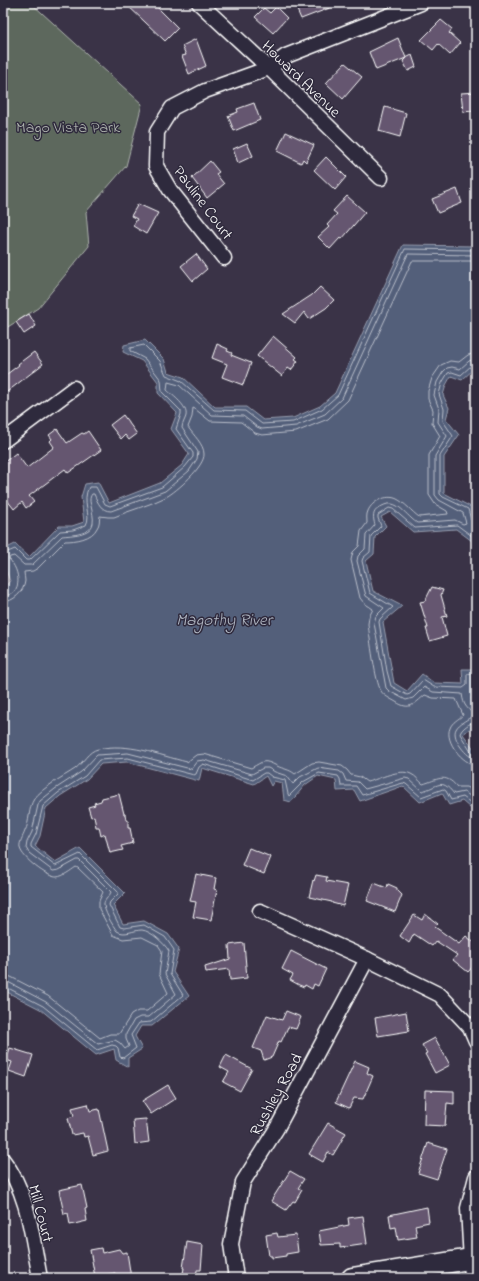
<svg xmlns="http://www.w3.org/2000/svg" width="479" height="1281" viewBox="0 0 479 1281" font-family="'Indie Flower',sans-serif">
<style>
.green{fill:#5d685d;stroke:#aeb4ae}
.water{fill:#525e7a;stroke:#979eaf}
.lines{fill:none;stroke-linecap:round;stroke-linejoin:round}
.shore{stroke:#babfca;stroke-width:1}
.building{fill:#655670;stroke:#fff}
.street-casing{stroke:#fff;stroke-width:17}
.secondary-casing{stroke:#fff;stroke-width:23}
.street{stroke:#2f2a3d;stroke-width:14}
.secondary{stroke:#2f2a3d;stroke-width:20}
.labels{text-anchor:middle;stroke-width:3;stroke-linejoin:round;paint-order:stroke}
.street-label{font-size:16px;fill:#fff;stroke:#2f2a3d}
.park-label{font-size:16px;fill:#aeb4ae;stroke:#2f2a3d}
.water-label{font-size:17px;font-style:italic;fill:#b1b7c3;stroke:#2f2a3d}
</style>
<rect width="100%" height="100%" fill="#3a3347"/>
<filter id="ink" filterUnits="userSpaceOnUse"><feTurbulence type="fractalNoise" baseFrequency=".025" numOctaves="2"/><feDisplacementMap in="SourceGraphic" scale="8" xChannelSelector="R" yChannelSelector="G"/><feConvolveMatrix kernelMatrix="1 2 1 2 8 2 1 2 1" color-interpolation-filters="sRGB"/></filter>
<g filter="url(#ink)">
<polygon class="green" points="3,3 31,3 142,104 126,166 86,212 89,246 38,308 3,330"/>
<polygon class="water" points="403,245 476,246 476,367 462,380 451,376 446,385 443,395 449,408 446,419 459,435 444,457 444,493 471,507 476,523 476,544 456,529 413,532 390,512 381,517 386,526 375,537 374,554 366,561 373,591 402,606 383,622 394,683 407,691 422,674 434,683 463,684 462,669 476,669 476,694 471,698 476,708 476,724 463,734 474,749 476,755 476,807 470,808 462,801 449,805 442,793 420,802 403,786 360,801 354,790 337,791 336,780 318,776 305,785 291,802 284,800 282,783 274,781 271,786 266,776 254,784 202,768 199,781 127,762 101,764 87,779 60,796 46,808 40,836 35,846 55,862 80,848 125,893 113,905 123,924 144,921 168,934 179,949 173,972 189,996 152,1026 141,1026 135,1036 142,1049 128,1058 128,1067 116,1060 114,1049 96,1055 40,1009 3,990 3,589 10,581 4,565 3,550 15,544 29,557 59,526 72,526 84,522 81,497 85,484 98,482 109,503 160,483 182,465 189,454 171,429 177,413 158,393 158,382 142,361 123,352 124,345 145,340 164,359 168,372 183,377 215,407 246,407 263,420 293,418 320,406 335,393"/>
<g class="lines">
<g class="shore">
<path d="M476 353 468 355 459 362 450 361 441 365 432 378 428 391V399L433 410 432 423 440 436 429 455V495L435 504 447 511 448 514 419 517C411 511 405 503 397 499 387 494 372 501 368 511 366 515 367 519 367 523L361 531 359 546 353 552 351 560 360 598 364 603 373 609 369 617 368 624C370 638 375 681 381 691 384 696 391 699 396 702 410 711 414 704 425 695L433 698 456 699 463 715C459 719 452 722 450 728 444 741 463 764 476 765"/>
<path d="M476 359 469 361 460 369 452 367 447 368 443 372 437 382 434 395 439 409 438 422 447 436 435 456V495L439 500 463 513 466 523 463 524 455 520 417 523C403 513 396 496 379 508 372 512 373 518 375 525L366 535 365 549 358 556 357 561 366 596 384 608 376 616 374 623 386 688 389 691 406 700 413 698 424 687 433 692 462 694C464 707 466 706 474 715 469 719 459 723 456 729 451 738 467 758 476 759"/>
<polyline points="476,365 472,365 461,375 452,372 448,373 442,383 439,394 444,409 443,421 453,436 440,456 440,494 443,497 468,509 471,520 476,522"/>
<polyline points="476,539 457,525 415,528 393,509 389,508 378,515 378,518 381,526 371,536 370,552 363,558 362,561 370,593 393,607 380,619 379,622 387,671 391,686 407,695 410,694 423,680 434,687 463,688 467,685 467,674 476,673"/>
<path d="M3 554 15 549 26 560H30L60 531 73 530 86 525C92 515 81 501 89 487H96L105 504 110 506 162 487 185 467 193 457V453L176 429 181 414V411L162 392 161 380 145 359 130 351V348L144 345 160 361 166 375 181 381 214 410 245 411 262 424 293 422 322 409 338 395 405 249 476 250"/>
<path d="M3 596C24 595 20 570 9 559L10 557 14 556 24 565H32L62 536C71 535 91 535 93 523 94 518 92 511 91 506 90 502 89 498 92 494H94C98 503 101 511 111 511L165 491 189 471 197 459 198 452 182 428C182 424 185 420 186 416 188 406 173 396 167 390L168 382 179 385 212 415 243 416 257 427 262 429 296 426 325 414 342 398 408 254 476 255"/>
<path d="M3 602C13 602 24 592 25 581 25 578 24 575 24 572L33 571 38 568 65 541C75 541 92 539 97 528 100 524 99 520 100 516L108 517H114C131 510 150 505 166 497 177 491 205 466 204 454 204 444 193 435 188 427L192 417 193 408 195 409 210 421 241 422 255 433 262 435 296 432 328 419 348 400 412 261H476"/>
<path d="M476 722C470 722 461 729 460 734L471 752 476 753"/>
<path d="M3 975 11 977 48 996 100 1038 110 1034H119L131 1015 138 1011H147L168 993 159 974 162 951 158 945 142 937 123 939 113 935 99 909V901L103 892 78 868 76 867C70 871 64 876 57 877 48 878 22 858 20 848 19 842 23 837 25 831 30 822 28 808 34 799 43 787 63 777 75 769 83 763 88 751 98 749 128 742 158 755 187 762L196 755 204 754 251 768C264 761 263 759 277 766 283 769 289 769 295 774L312 763 319 762 342 766 347 770 351 775 360 777 367 782C379 779 400 768 411 774 416 776 419 781 423 784 437 780 445 772 457 787H466L476 792"/>
<path d="M3 981 8 982 46 1002 98 1044 115 1040 120 1043 125 1049 129 1046 126 1039V1034L134 1020 140 1017H149L176 994 165 974 169 951C164 943 151 931 142 930 133 930 125 936 117 931 113 926 103 910 104 903 105 899 110 896 111 892L79 860H77L59 870 53 871 29 853 26 848 27 842 32 832 38 805 40 801 55 789 81 772 97 755 128 753 191 769 197 761 204 760 252 774 263 768H268L275 772 287 776 293 784 300 777 318 768 339 771 343 774 346 781 358 782 365 789 405 778 409 779 422 791C438 787 441 777 454 794L464 792 473 798H476"/>
<polyline points="3,986 6,987 43,1006 97,1050 112,1045 116,1046 118,1048 120,1057 123,1058 136,1048 131,1035 139,1023 151,1022 183,995 170,974 174,950 165,937 144,925 124,928 120,927 109,905 110,902 118,894 118,892 80,854 55,866 31,847 31,844 36,834 43,806 58,793 85,776 99,760 128,758 194,775 196,774 199,767 203,764 253,780 264,773 267,773 272,777 285,780 288,794 289,796 303,782 319,773 338,776 340,779 341,786 356,786 362,795 403,783 406,784 421,797 443,789 446,791 451,800 463,797 471,803 476,803"/>
</g>
</g>
<g class="building">
<polygon points="125,3 153,3 178,28 165,41"/>
<polygon points="294,3 340,3 340,4 301,19"/>
<polygon points="276,7 287,18 273,33 255,17 264,8 270,13"/>
<polygon points="441,20 452,29 449,33 460,43 450,55 438,44 433,50 421,40"/>
<polygon points="398,38 406,58 412,55 416,67 408,71 403,61 406,58 376,70 369,52"/>
<polygon points="196,39 206,66 189,74 182,56 186,55 182,46"/>
<polygon points="345,63 362,77 343,99 326,83"/>
<polygon points="476,92 476,108 473,108 473,111 463,112 461,93"/>
<polygon points="254,103 260,120 234,131 228,116 238,112 237,109"/>
<polygon points="385,107 406,113 400,137 379,131"/>
<polygon points="286,132 314,145 306,162 303,159 301,163 277,151"/>
<polygon points="247,143 253,156 238,163 233,149"/>
<polygon points="326,157 346,177 335,190 314,170"/>
<polygon points="210,161 219,172 216,174 224,184 207,198 192,178"/>
<polygon points="457,189 462,203 438,213 432,199"/>
<polygon points="347,196 365,212 342,239 340,238 330,249 318,237 329,227 327,225 337,214 333,211"/>
<polygon points="138,204 158,213 146,234 133,226 137,219 131,216"/>
<polygon points="196,254 207,269 193,281 181,266"/>
<polygon points="320,287 334,300 326,308 309,319 304,312 295,323 283,314 312,295"/>
<polygon points="29,314 36,326 24,334 16,322"/>
<polygon points="273,336 297,357 295,359 298,361 291,370 288,368 282,376 257,356"/>
<polygon points="217,344 228,349 227,351 232,353 231,355 251,363 243,385 222,377 227,364 212,358"/>
<polygon points="34,352 43,364 3,395 3,377 19,365 18,364"/>
<polygon points="123,415 137,434 129,440 125,435 121,439 110,425"/>
<polygon points="57,429 67,443 82,433 84,434 88,431 101,450 68,473 65,469 29,496 34,502 26,508 22,502 14,509 3,495 8,491 3,485 3,463 16,453 27,468 54,447 50,441 52,439 49,435"/>
<polygon points="432,587 443,590 441,595 447,616 442,617 447,636 430,641 426,628 428,628 420,602 425,601"/>
<polygon points="119,794 124,814 125,814 126,820 128,820 128,828 130,828 133,843 121,846 123,850 110,853 105,834 101,836 99,827 96,827 94,816 91,817 88,807 95,805 94,803 101,801 102,798"/>
<polygon points="249,848 271,857 264,874 242,865"/>
<polygon points="196,874 216,878 214,889 217,890 211,920 193,917 196,902 190,901"/>
<polygon points="316,875 327,877 326,881 348,885 343,906 332,903 332,902 309,897 313,880 314,881"/>
<polygon points="374,883 387,888 388,884 397,888 397,890 402,895 395,912 367,901"/>
<polygon points="425,914 438,924 435,927 459,944 466,936 476,944 476,963 468,972 453,960 457,955 436,941 432,946 414,934 409,943 400,936 414,915 422,920"/>
<polygon points="244,943 247,978 230,980 229,969 206,972 205,967 230,959 229,945"/>
<polygon points="291,951 326,969 318,986 314,984 312,989 305,985 304,987 299,985 290,980 293,975 282,969"/>
<polygon points="286,1011 301,1017 296,1029 288,1027 281,1042 279,1041 272,1057 264,1060 261,1051 253,1048 267,1015 282,1020"/>
<polygon points="406,1012 409,1031 378,1036 375,1018"/>
<polygon points="435,1038 450,1065 435,1073 425,1054 427,1053 422,1045"/>
<polygon points="10,1048 33,1055 26,1077 9,1071 12,1062 6,1060"/>
<polygon points="226,1055 252,1069 240,1091 223,1082 229,1072 220,1067"/>
<polygon points="355,1061 369,1067 367,1073 373,1076 363,1099 354,1098 349,1108 336,1102"/>
<polygon points="168,1085 176,1098 151,1114 142,1101"/>
<polygon points="425,1090 454,1091 454,1104 447,1103 445,1126 424,1125"/>
<polygon points="88,1104 90,1111 99,1109 108,1151 93,1155 88,1136 84,1137 83,1133 72,1135 68,1118 74,1116 72,1108"/>
<polygon points="146,1119 149,1142 135,1144 133,1120"/>
<polygon points="328,1123 346,1133 333,1155 328,1152 323,1162 309,1154"/>
<polygon points="428,1143 447,1149 437,1179 418,1173"/>
<polygon points="290,1171 304,1179 298,1188 302,1190 295,1202 293,1201 286,1210 271,1201"/>
<polygon points="82,1185 87,1208 85,1209 87,1221 70,1225 68,1213 64,1214 59,1190"/>
<polygon points="427,1207 429,1222 415,1225 417,1237 398,1240 396,1227 391,1228 389,1215"/>
<polygon points="363,1216 367,1244 340,1248 340,1244 321,1245 319,1231 349,1225 348,1218"/>
<polygon points="277,1233 278,1237 296,1235 298,1252 286,1254 286,1256 272,1258 272,1256 269,1256 266,1235"/>
<polygon points="187,1242 203,1245 201,1270 197,1270 196,1278 182,1278 184,1268 183,1268"/>
<polygon points="101,1248 102,1253 119,1249 122,1253 127,1252 131,1278 116,1278 115,1273 95,1277 90,1250"/>
</g>
<g class="lines">
<g class="street-casing">
<g id="street">
<polyline points="199,3 269,68 381,178"/>
<polyline points="224,258 170,190 156,166 157,132 172,108 205,91 269,68 286,56 421,3"/>
<polyline points="3,441 74,388"/>
<polyline points="260,911 367,959"/>
<path d="M3 1160C29 1193 32 1238 40 1278"/>
<polyline points="236,1278 231,1244 243,1182 277,1128 367,959 440,995 470,1027 476,1041"/>
<polyline points="472,1278 468,1208 476,1177"/>
</g>
</g>
<g class="secondary-casing">
<polyline id="secondary" points="352,1278 476,1258"/>
</g>
<use href="#street" class="street"/>
<use href="#secondary" class="secondary"/>
</g>
</g>
<g class="labels">
<g class="street-label">
<text transform="translate(302 78) rotate(44)" y="6">Howard Avenue</text>
<text transform="translate(204 202) rotate(53)" y="6">Pauline Court</text>
<text transform="translate(275 1094) rotate(-61)" y="6">Rushley Road</text>
<text transform="translate(42 1213) rotate(75)" y="6">Mill Court</text>
</g>
<g class="park-label">
<text x="68" y="132">Mago Vista Park</text>
</g>
<g class="water-label">
<text x="224" y="625">Magothy River</text>
</g>
</g>
<rect width="479" height="1281" fill="none" stroke="#2f2a3d" stroke-width="16"/>
<rect x="8" y="8" width="463" height="1265" fill="none" stroke="#fff" stroke-width="1.5" filter="url(#ink)"/>
</svg>
